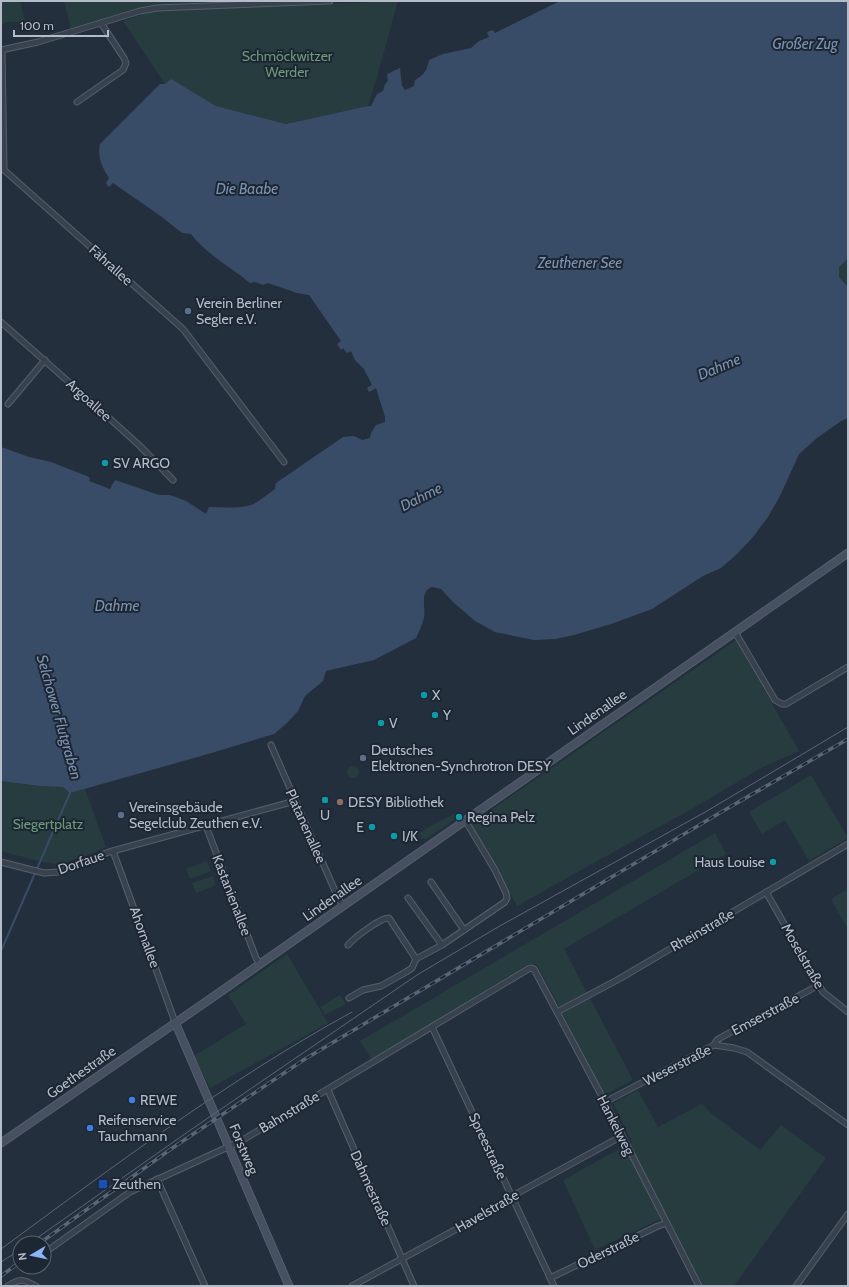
<svg xmlns="http://www.w3.org/2000/svg" width="849" height="1287" viewBox="0 0 849 1287" font-family="Cabin,sans-serif">
<style>
.green{fill:#263c3f}
.water{fill:#394c67}
.lines{fill:none;stroke-linecap:round;stroke-linejoin:round}
.stream{stroke:#394c67;stroke-width:2}
.street-casing{stroke:#565f6c;stroke-width:7}
.secondary-casing{stroke:#565f6c;stroke-width:9}
.street{stroke:#38414e;stroke-width:5}
.secondary{stroke:#465061;stroke-width:7}
.tram{stroke:#5a6575;stroke-width:1}
.rail-casing{stroke:#5a6575;stroke-width:3.5}
.rail{stroke:#1d2633;stroke-width:2;stroke-dasharray:6;stroke-linecap:butt}
.service-dot{fill:#5c6f8a;stroke:#1d2633;stroke-width:1.5}
.culture-dot{fill:#0f9aa8;stroke:#1d2633;stroke-width:1.5}
.education-dot{fill:#8d6e63;stroke:#1d2633;stroke-width:1.5}
.shop-dot{fill:#3f7fe0;stroke:#1d2633;stroke-width:1.5}
.transit-dot{fill:#1a4fb4;stroke:#1d2633;stroke-width:1.5}
.labels{text-anchor:middle;stroke-width:4;stroke-linejoin:round;paint-order:stroke}
.park-label{font-size:14px;fill:#6b9a76;stroke:#1d2633}
.street-label{font-size:14px;fill:#b4bcc9;stroke:#1d2633}
.poi-label{font-size:14px;fill:#b4bcc9;stroke:#1d2633;text-anchor:start}
.water-label{font-size:15px;font-style:italic;fill:#7c92b1;stroke:#1d2633}
</style>
<rect width="100%" height="100%" fill="#242f3e"/>
<g class="green">
<path d="M1 1H20L26 24C17 22 9 20 1 25Z"/>
<polygon points="64,1 270,1 163,5 144,7 71,30"/>
<polygon points="398,1 377,77 368,106 286,124 216,106 171,80 165,84 123,21 154,11"/>
<polygon points="848,259 848,287 839,277 839,267"/>
<polygon points="736,640 799,751 761,768 692,809 633,841 517,906 471,824"/>
<circle cx="353" cy="772" r="6"/>
<polygon points="811,775 848,838 809,861 785,820 762,834 749,812"/>
<path d="M1 781 40 786 63 787 70 793 85 789 106 847C96 852 69 863 59 864 44 864 16 855 1 851Z"/>
<polygon points="456,813 458,817 425,840 424,838 422,839 419,833 425,830 425,829"/>
<polygon points="715,833 726,854 564,949 633,1080 605,1095 537,965 529,964 372,1060 360,1041"/>
<polygon points="207,861 211,871 190,879 186,869"/>
<polygon points="213,876 216,885 196,893 192,883"/>
<polygon points="848,889 848,930 831,899"/>
<polygon points="287,954 328,1023 210,1088 194,1056 246,1024 228,995"/>
<polygon points="340,995 346,1004 325,1015 320,1007"/>
<polygon points="638,1090 658,1127 702,1104 712,1114 760,1150 781,1125 826,1158 734,1286 701,1286 667,1216 595,1250 563,1180 632,1142 613,1103"/>
</g>
<path class="water" d="M560 1H848V259L839 267V277L848 287V418L841 421 817 438 799 454 780 496 768 517 753 537 737 554 721 568 703 576 652 609 611 624 574 635 555 639 534 640 495 632 475 621 453 602 441 589 432 587C419 592 426 607 424 618 422 625 419 632 416 638L374 660 326 671 323 681 305 696 298 711 287 723 274 734 208 754 70 793 63 787 40 786 1 781V447L29 457 51 462 87 476 90 478 89 481 110 489 115 480 159 495H170L186 501 206 514 209 507C223 507 238 509 251 505 254 505 271 492 275 489L276 483 343 437 354 436 362 440 370 438 371 433 376 425 385 422V417L376 388 369 392 367 388 372 385 364 369 355 360 351 351 347 353 343 348 341 350 337 344 341 341 309 295 297 293 268 283 263 285 255 282 250 283C231 267 207 255 191 234L182 233 162 217 113 183 109 187 106 183 109 178C102 167 97 157 100 144L160 84H165L171 79 216 106 286 124 368 106H371L377 94 383 91 385 84 388 81 387 74 400 68 402 86 405 90 414 86 415 80C425 74 427 70 429 60L443 54 471 48 479 41 489 37 487 32 493 30 495 33Z"/>
<g class="lines">
<polyline class="stream" points="1,951 70,793 69,790"/>
<g class="street-casing">
<g id="street">
<polyline points="1,50 38,42 140,11 157,8 330,1"/>
<polyline points="2,50 4,170 183,329 284,462"/>
<polyline points="77,102 123,70 126,63 124,58 101,23"/>
<polyline points="1,322 88,399 139,445 173,480"/>
<polyline points="8,404 45,360"/>
<polyline points="735,632 775,700 782,704 786,704 848,667"/>
<polyline points="271,745 339,900 343,905"/>
<polyline points="206,826 256,958 260,964"/>
<polyline points="113,851 175,1022"/>
<polyline points="1,862 44,873 58,872 109,852 295,801"/>
<polyline points="431,882 464,930"/>
<polyline points="766,892 823,992 848,1012"/>
<polyline points="408,898 442,945"/>
<path d="M348 945C354 938 381 917 389 918L416 959"/>
<polyline points="349,998 363,990 381,986 406,972 412,968 416,959 442,945 505,902 507,898 506,893 495,870 465,820"/>
<polyline points="557,1012 619,979 848,844"/>
<polyline points="432,1027 554,1286"/>
<polyline points="714,1045 717,1040 720,1038 819,985"/>
<polyline points="328,1090 414,1286"/>
<polyline points="605,1102 714,1045 734,1048 747,1052 848,1125"/>
<polyline points="157,1179 205,1286"/>
<polyline points="47,1251 130,1192 241,1141 530,968 534,969 605,1102 699,1286"/>
<polyline points="550,1278 658,1226 667,1223"/>
<path d="M8 1286C21 1278 23 1279 36 1286"/>
<polyline points="352,1286 508,1201 516,1194 622,1136"/>
<polyline points="796,1286 848,1214"/>
</g>
</g>
<g class="secondary-casing">
<g id="secondary">
<polyline points="175,1022 289,1286"/>
<polyline points="1,1143 213,997 848,553"/>
</g>
</g>
<use href="#street" class="street"/>
<use href="#secondary" class="secondary"/>
<g class="tram">
<polyline points="30,1243 189,1131 417,975 498,927 707,811 848,727"/>
<path d="M1 1249C114 1166 228 1080 352 1012"/>
<polyline points="1,1262 20,1250"/>
</g>
<g class="rail-casing">
<g id="rail">
<polyline points="40,1243 171,1149 305,1059 723,811 848,739"/>
<polyline points="1,1276 20,1262"/>
</g>
</g>
<use href="#rail" class="rail"/>
</g>
<g class="service-dot">
<circle cx="188" cy="311" r="4"/>
<circle cx="363" cy="758" r="4"/>
<circle cx="121" cy="815" r="4"/>
</g>
<g class="culture-dot">
<circle cx="105" cy="463" r="4"/>
<circle cx="424" cy="695" r="4"/>
<circle cx="435" cy="715" r="4"/>
<circle cx="381" cy="723" r="4"/>
<circle cx="325" cy="800" r="4"/>
<circle cx="459" cy="817" r="4"/>
<circle cx="372" cy="827" r="4"/>
<circle cx="394" cy="836" r="4"/>
<circle cx="773" cy="862" r="4"/>
</g>
<circle class="education-dot" cx="340" cy="802" r="4"/>
<g class="shop-dot">
<circle cx="132" cy="1100" r="4"/>
<circle cx="90" cy="1128" r="4"/>
</g>
<rect class="transit-dot" x="98" y="1179" width="10" height="10" rx="2"/>
<g class="labels">
<g class="park-label">
<text x="287" y="61">Schmöckwitzer<tspan x="287" dy="16">Werder</tspan></text>
<text x="48" y="829">Siegertplatz</text>
</g>
<g class="street-label">
<text transform="translate(111 265) rotate(42)" y="5">Fährallee</text>
<text transform="translate(89 400) rotate(42)" y="5">Argoallee</text>
<text transform="translate(597 712) rotate(-35)" y="5">Lindenallee</text>
<text transform="translate(306 826) rotate(66)" y="5">Platanenallee</text>
<text transform="translate(81 862) rotate(-19)" y="5">Dorfaue</text>
<text transform="translate(232 895) rotate(69)" y="5">Kastanienallee</text>
<text transform="translate(332 898) rotate(-35)" y="5">Lindenallee</text>
<text transform="translate(702 930) rotate(-30)" y="5">Rheinstraße</text>
<text transform="translate(145 937) rotate(70)" y="5">Ahornallee</text>
<text transform="translate(803 956) rotate(60)" y="5">Moselstraße</text>
<text transform="translate(765 1014) rotate(-28)" y="5">Emserstraße</text>
<text transform="translate(677 1065) rotate(-27)" y="5">Weserstraße</text>
<text transform="translate(81 1072) rotate(-35)" y="5">Goethestraße</text>
<text transform="translate(289 1112) rotate(-31)" y="5">Bahnstraße</text>
<text transform="translate(616 1125) rotate(63)" y="5">Hankelweg</text>
<text transform="translate(488 1146) rotate(65)" y="5">Spreestraße</text>
<text transform="translate(244 1149) rotate(67)" y="5">Forstweg</text>
<text transform="translate(371 1188) rotate(66)" y="5">Dahmestraße</text>
<text transform="translate(487 1211) rotate(-30)" y="5">Havelstraße</text>
<text transform="translate(608 1250) rotate(-26)" y="5">Oderstraße</text>
</g>
<g class="poi-label">
<text x="196" y="308">Verein Berliner<tspan x="196" dy="16">Segler e.V.</tspan></text>
<text x="113" y="468">SV ARGO</text>
<text x="432" y="700">X</text>
<text x="443" y="720">Y</text>
<text x="389" y="728">V</text>
<text x="371" y="755">Deutsches<tspan x="371" dy="16">Elektronen-Synchrotron DESY</tspan></text>
<text x="348" y="807">DESY Bibliothek</text>
<text x="129" y="812">Vereinsgebäude<tspan x="129" dy="16">Segelclub Zeuthen e.V.</tspan></text>
<text x="325" y="820" text-anchor="middle">U</text>
<text x="467" y="822">Regina Pelz</text>
<text x="364" y="832" text-anchor="end">E</text>
<text x="402" y="841">I/K</text>
<text x="765" y="867" text-anchor="end">Haus Louise</text>
<text x="140" y="1105">REWE</text>
<text x="98" y="1125">Reifenservice<tspan x="98" dy="16">Tauchmann</tspan></text>
<text x="112" y="1189">Zeuthen</text>
</g>
<g class="water-label">
<text x="805" y="49">Großer Zug</text>
<text x="247" y="194">Die Baabe</text>
<text x="580" y="268">Zeuthener See</text>
<text transform="translate(719 367) rotate(-23)" y="5">Dahme</text>
<text transform="translate(421 497) rotate(-27)" y="5">Dahme</text>
<text x="117" y="611">Dahme</text>
<text transform="translate(59 717) rotate(74)" y="5">Selchower Flutgraben</text>
</g>
</g>
<rect width="849" height="1287" fill="none" stroke="#b4bcc9" stroke-width="4"/>
<g transform="translate(32 1255) rotate(261)"><circle r="19" fill="#1d2633" stroke="#59626f"/>
<path d="M0-3L7 15L0 10L-7 15Z" fill="#8ab4f8"/>
<text y="-6" font-size="11" font-weight="bold" text-anchor="middle" fill="#b4bcc9">N</text>
</g>
<path d="M14 30v6h94v-6" fill="none" stroke="#b4bcc9" stroke-width="2"/>
<text x="20" y="30" font-size="12" fill="#b4bcc9" stroke="#1d2633" stroke-width="3" paint-order="stroke">100 m</text>
</svg>
